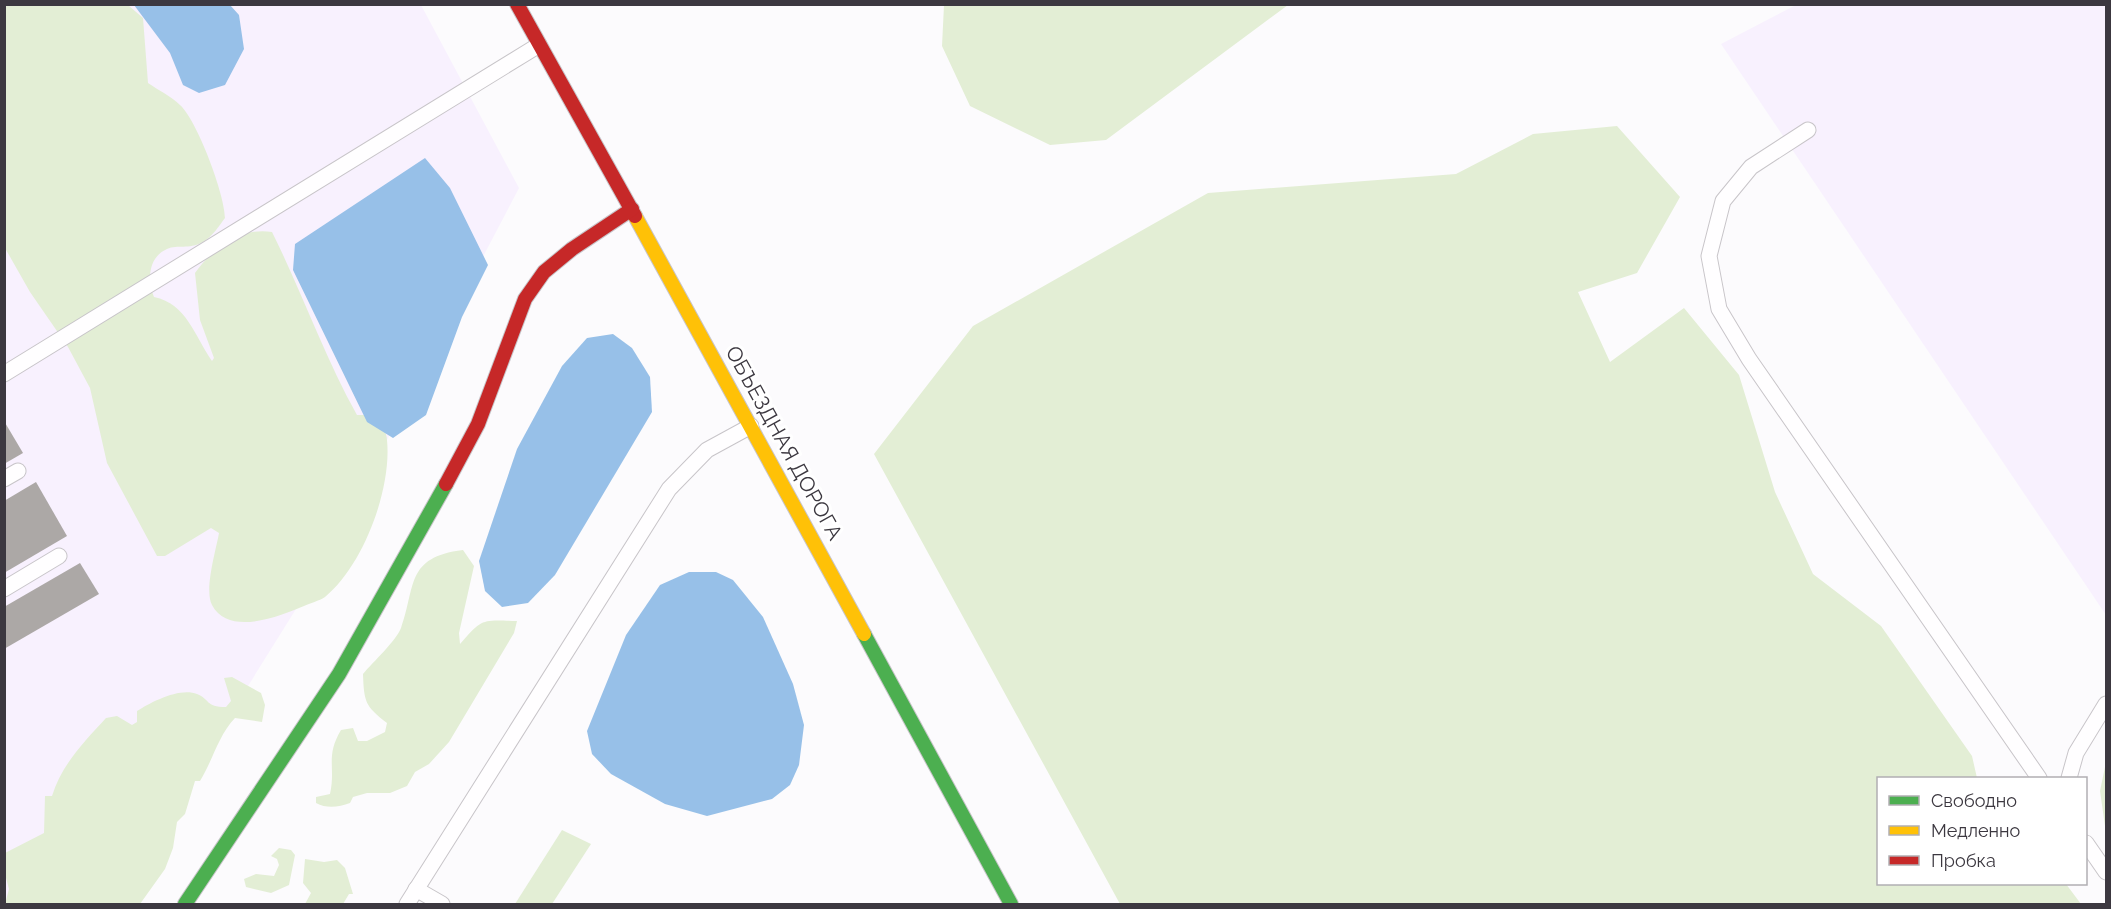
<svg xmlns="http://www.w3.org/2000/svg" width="2111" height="909" viewBox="0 0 2111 909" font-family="Raleway,sans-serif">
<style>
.built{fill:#f8f1fe}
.green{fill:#e3eed5}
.water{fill:#97c0e8}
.building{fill:#aca8a6}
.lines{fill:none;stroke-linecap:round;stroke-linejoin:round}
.lane-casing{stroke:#c8c5c9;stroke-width:17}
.fast-casing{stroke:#c8c5c9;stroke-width:16}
.slow-casing{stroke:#c8c5c9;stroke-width:16}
.jam-casing{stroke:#c8c5c9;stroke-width:16}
.lane{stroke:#fffeff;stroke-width:15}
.fast{stroke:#4caf50;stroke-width:14}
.slow{stroke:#ffc107;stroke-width:14}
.jam{stroke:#c62828;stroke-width:14}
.labels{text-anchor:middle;stroke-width:6;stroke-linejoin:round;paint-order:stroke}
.street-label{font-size:21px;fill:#3c3840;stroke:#fff}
</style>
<rect width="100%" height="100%" fill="#fcfbfd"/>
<g class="built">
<polygon points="2103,4 2106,9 2106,615 1721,44 1796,5"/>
<polygon points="5,5 421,5 519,188 311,585 112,904 5,904"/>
</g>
<g class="green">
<path d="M4 5H128L143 18 148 83C158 90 171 96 180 105 197 120 225 195 225 218 219 226 212 237 203 242 188 250 178 244 167 249 148 257 147 281 154 297 187 304 194 335 212 361L214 358 200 320 195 273C213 248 240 227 272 232 302 292 324 356 357 415H376C380 423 387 432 387 440 392 489 363 566 325 597 319 601 310 603 304 606 280 616 229 637 212 605 204 590 216 550 219 533L211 528 165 556H157L107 463 90 388 68 347 30 292 5 248Z"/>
<polygon points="944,5 944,4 1288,5 1106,140 1050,145 970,106 942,46"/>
<polygon points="1617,126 1680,197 1637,273 1578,292 1610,362 1684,308 1739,375 1775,492 1813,574 1881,626 1972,756 1977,778 1878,778 1878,884 2066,884 2081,904 1120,904 874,454 973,326 1208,193 1456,174 1533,134"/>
<path d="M463 550 474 566 459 633 460 644C483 618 481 620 517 621L514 633 449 742 429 764 415 772 407 786 390 793H367L353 797 350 803C339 807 327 809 316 803V797L330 794C336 767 325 757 341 730L353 728 358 741H367L385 732 387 723C365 706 364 702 363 674 373 662 396 641 401 628 416 587 405 557 463 550Z"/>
<path d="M232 677 261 693 265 705 262 722 235 718C218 736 213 760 200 781H195L185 814 177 822 173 848 165 869 140 904H5L9 889 5 874V853L44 833 45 796H52C62 764 84 742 106 718L117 716 132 725 137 722V711C151 702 180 687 197 694 210 699 205 707 226 707L231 701 224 678Z"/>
<polygon points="2106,762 2106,833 2100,791"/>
<polygon points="562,830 591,844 552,904 515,904"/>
<polygon points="279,848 291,850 295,855 289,885 271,893 246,887 244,879 256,874 274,876 279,865 277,859 271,856"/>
<polygon points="305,859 324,862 337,860 345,868 353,894 349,894 343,904 305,904 311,893 303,883"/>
</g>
<g class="water">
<polygon points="134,5 230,5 239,15 244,49 225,85 199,93 183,85 170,53"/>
<polygon points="425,158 450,188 488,265 462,317 426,415 393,438 367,422 293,270 295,244"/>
<polygon points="613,334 632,348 650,377 652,412 555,575 528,603 502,607 485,591 479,561 517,449 562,366 587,338"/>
<polygon points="689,572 716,572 733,580 763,617 793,684 804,725 799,765 790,785 772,799 707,816 665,804 611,774 592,754 587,731 626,635 660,585"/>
</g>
<g class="building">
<polygon points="4,421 23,453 4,464"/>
<polygon points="36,482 67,536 4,573 4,501"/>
<polygon points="80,563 99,594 4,649 4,607"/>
</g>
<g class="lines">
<g class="lane-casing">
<g id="lane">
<polyline points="1808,130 1751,167 1723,201 1709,256 1719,309 1749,359 2039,778"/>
<polyline points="4,374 539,45"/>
<polyline points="4,479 18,471"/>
<polyline points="4,589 59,556"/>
<polyline points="2069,778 2076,753 2106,704"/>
<polyline points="2086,843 2106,872"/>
<polyline points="416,889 442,904"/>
<polyline points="407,904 669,489 707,450 751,426"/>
</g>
</g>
<g class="fast-casing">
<g id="fast">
<polyline points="864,634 1011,904"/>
<polyline points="185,904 339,674 446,484"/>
</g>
</g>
<g class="slow-casing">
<polyline id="slow" points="635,216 864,634"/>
</g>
<g class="jam-casing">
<g id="jam">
<polyline points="517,4 635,216"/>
<polyline points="446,484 478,424 525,299 544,272 572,249 632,209"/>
</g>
</g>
<use href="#lane" class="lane"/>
<use href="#fast" class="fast"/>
<use href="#slow" class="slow"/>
<use href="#jam" class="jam"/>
</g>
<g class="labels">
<g class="street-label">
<text transform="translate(784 443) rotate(61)" y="7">ОБЪЕЗДНАЯ ДОРОГА</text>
</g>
</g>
<rect width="2111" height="909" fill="none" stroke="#3c3840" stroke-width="12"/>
<rect x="1877" y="777" width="210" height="108" fill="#ffffff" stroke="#b1afb3" stroke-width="1.5"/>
<rect x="1889" y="796" width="30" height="9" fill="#4caf50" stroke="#b1afb3" stroke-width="1.5"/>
<text x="1931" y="807" font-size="18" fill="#3c3840">Свободно</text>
<rect x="1889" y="826" width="30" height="9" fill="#ffc107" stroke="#b1afb3" stroke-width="1.5"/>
<text x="1931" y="837" font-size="18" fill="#3c3840">Медленно</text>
<rect x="1889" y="856" width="30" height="9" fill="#c62828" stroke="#b1afb3" stroke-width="1.5"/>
<text x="1931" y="867" font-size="18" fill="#3c3840">Пробка</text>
</svg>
